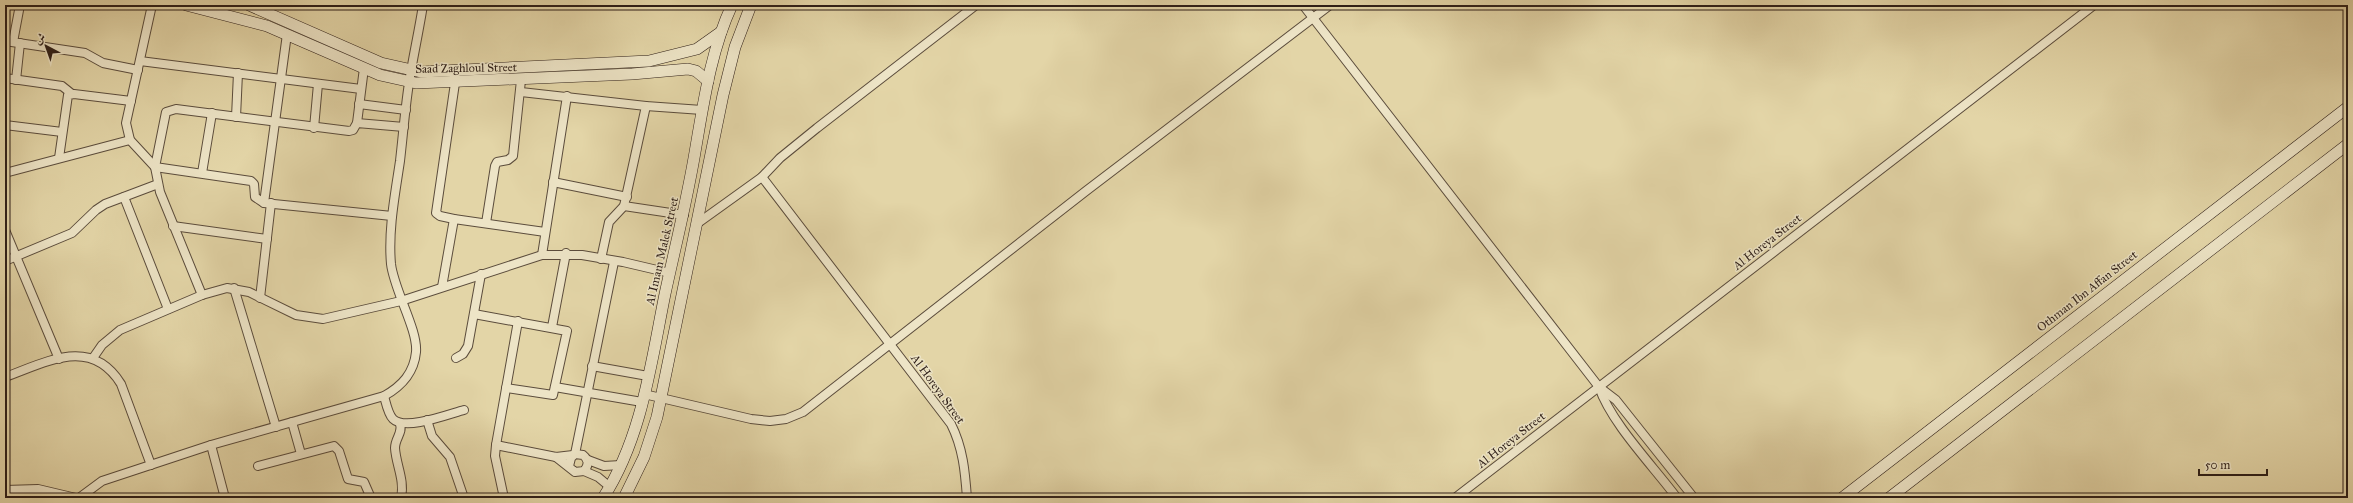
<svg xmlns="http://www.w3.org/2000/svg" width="2353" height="503" viewBox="0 0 2353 503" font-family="'IM FELL Great Primer',Amiri,serif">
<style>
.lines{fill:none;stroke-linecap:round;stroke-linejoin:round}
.street-casing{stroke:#5b4c3c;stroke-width:10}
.secondary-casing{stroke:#2e1f18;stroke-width:12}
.street{stroke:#ede4c6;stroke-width:8}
.secondary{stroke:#ede4c6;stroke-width:11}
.labels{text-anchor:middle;stroke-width:3;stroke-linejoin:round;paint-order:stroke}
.street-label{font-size:12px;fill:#2e1f18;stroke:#ede4c6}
</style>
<rect width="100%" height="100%" fill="#e3d5a7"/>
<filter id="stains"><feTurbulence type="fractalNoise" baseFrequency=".005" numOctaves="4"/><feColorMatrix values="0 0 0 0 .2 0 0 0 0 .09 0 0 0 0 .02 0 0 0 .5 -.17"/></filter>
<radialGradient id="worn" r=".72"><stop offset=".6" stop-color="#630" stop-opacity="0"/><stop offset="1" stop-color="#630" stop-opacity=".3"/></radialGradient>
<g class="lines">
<g class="street-casing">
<g id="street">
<polyline points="152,5 126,123 130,140 155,167 251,181 254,184 255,197 264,203 392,216"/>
<polyline points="1303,5 1599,387 1616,400 1694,498"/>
<polyline points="5,41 85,53 103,63 138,70"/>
<polyline points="13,42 20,5"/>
<polyline points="140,61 361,89"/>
<polyline points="5,78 62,86 72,94"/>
<polyline points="16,80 20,43"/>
<polyline points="455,83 436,213 440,216 454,219 545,232"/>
<polyline points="521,92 646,106 702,110"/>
<polyline points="359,104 406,110"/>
<polyline points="236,117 238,73"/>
<polyline points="357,123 364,68"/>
<polyline points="5,125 62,132"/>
<polyline points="314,128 318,84"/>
<polyline points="59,158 68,95 74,94 131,101"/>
<polyline points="5,173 130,140"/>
<polyline points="202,173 212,113"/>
<polyline points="553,182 627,197"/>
<polyline points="124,197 168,309"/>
<polyline points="264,203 287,34"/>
<polyline points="624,206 684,215"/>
<polyline points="486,223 495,166 497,162 508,160 513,156 521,80"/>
<polyline points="698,223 762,177"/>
<polyline points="173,226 267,239"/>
<polyline points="5,230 59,359"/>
<polyline points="542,255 567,96"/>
<polyline points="601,259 609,222 624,206 646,106"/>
<polyline points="5,261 72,233 96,210 105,204 158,184"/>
<polyline points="442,287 454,219"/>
<polyline points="234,288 276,427"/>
<polyline points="202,295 160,192 155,167 166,112 176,109 349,131 353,130 357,123 404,127"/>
<polyline points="260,298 271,203"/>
<polyline points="474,314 567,331 553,395 506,388"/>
<polyline points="552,327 566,253"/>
<polyline points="93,358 102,345 120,330 202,295 227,288 249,292 296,315 323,319 401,301 542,255 582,255 623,262 670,273"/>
<polyline points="456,358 463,354 468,346 481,274"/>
<polyline points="592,366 648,376"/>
<path d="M5 377C47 362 91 336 121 384L151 465"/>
<polyline points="555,387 642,402"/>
<path d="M1599 387C1611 423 1654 467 1677 498"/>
<polyline points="644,394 751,419 770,421 786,419 803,412 1086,191 1330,5"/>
<path d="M384 396C386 403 388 414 393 419 405 431 449 414 464 410"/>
<polyline points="427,420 432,436 450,457 464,498"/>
<polyline points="292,422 301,454"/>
<path d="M400 424C403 433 395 438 395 448 396 465 405 480 401 498"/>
<polyline points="211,445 225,498"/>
<polyline points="496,445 556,457 573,455"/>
<polyline points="575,454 614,262"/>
<path d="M556 457 575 472 584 471C589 465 589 460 583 455L575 454 571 458 569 466"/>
<polyline points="588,460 604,466 621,465"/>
<polyline points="258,466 334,446 339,451 348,479 364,482 371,498"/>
<polyline points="584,471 598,477 610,487"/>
<polyline points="5,490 38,489 76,498"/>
<path d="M79 498 102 481 211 445 384 396C402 386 414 373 416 352 418 330 394 290 391 264 388 230 395 195 400 161 403 135 405 109 409 83 413 57 419 31 423 5"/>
<polyline points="504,498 495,456 496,445 518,321"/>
<path d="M967 498C965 471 963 448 951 424L762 177 780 158 817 128 976 5"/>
<polyline points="1455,498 2094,5"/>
</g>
</g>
<g class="secondary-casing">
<g id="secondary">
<polyline points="186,5 267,26 380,75 416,83 632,74 688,69 696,71 708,81"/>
<polyline points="249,5 381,63 421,72 649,61 697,49 721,32"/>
<path d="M603 498C642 438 651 363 665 294 675 248 686 204 694 158 703 107 710 52 732 5"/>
<polyline points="624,498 644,457 657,417 723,95 735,47 751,5"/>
<polyline points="1842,498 2348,107"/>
<polyline points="1889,498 2348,144"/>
</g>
</g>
<use href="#street" class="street"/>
<use href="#secondary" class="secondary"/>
</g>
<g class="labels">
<g class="street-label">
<text transform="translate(466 68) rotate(-1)" y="4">Saad Zaghloul Street</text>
<text transform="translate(1767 242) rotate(-38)" y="4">Al Horeya Street</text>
<text transform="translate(662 251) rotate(-77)" y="4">Al Imam Malek Street</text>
<text transform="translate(2087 291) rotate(-38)" y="4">Othman Ibn Affan Street</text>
<text transform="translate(938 389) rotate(54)" y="4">Al Horeya Street</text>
<text transform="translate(1511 440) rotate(-38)" y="4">Al Horeya Street</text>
</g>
</g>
<rect width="2353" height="503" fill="none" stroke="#e3d5a7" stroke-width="20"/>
<rect x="6" y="6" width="2341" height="491" fill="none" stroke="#2e1f18" stroke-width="2"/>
<rect x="10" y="10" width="2333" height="483" fill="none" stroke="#2e1f18"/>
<g transform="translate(46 46) rotate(319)" stroke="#ede4c6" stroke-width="3" paint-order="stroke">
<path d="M0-3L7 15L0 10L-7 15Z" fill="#2e1f18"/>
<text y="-6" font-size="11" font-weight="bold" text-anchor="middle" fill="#2e1f18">ش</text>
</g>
<path d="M2199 469v6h68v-6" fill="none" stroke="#2e1f18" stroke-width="2"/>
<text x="2205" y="469" font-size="12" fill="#2e1f18" stroke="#ede4c6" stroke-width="3" paint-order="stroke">50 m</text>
<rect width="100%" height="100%" filter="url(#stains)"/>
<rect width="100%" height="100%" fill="url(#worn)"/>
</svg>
